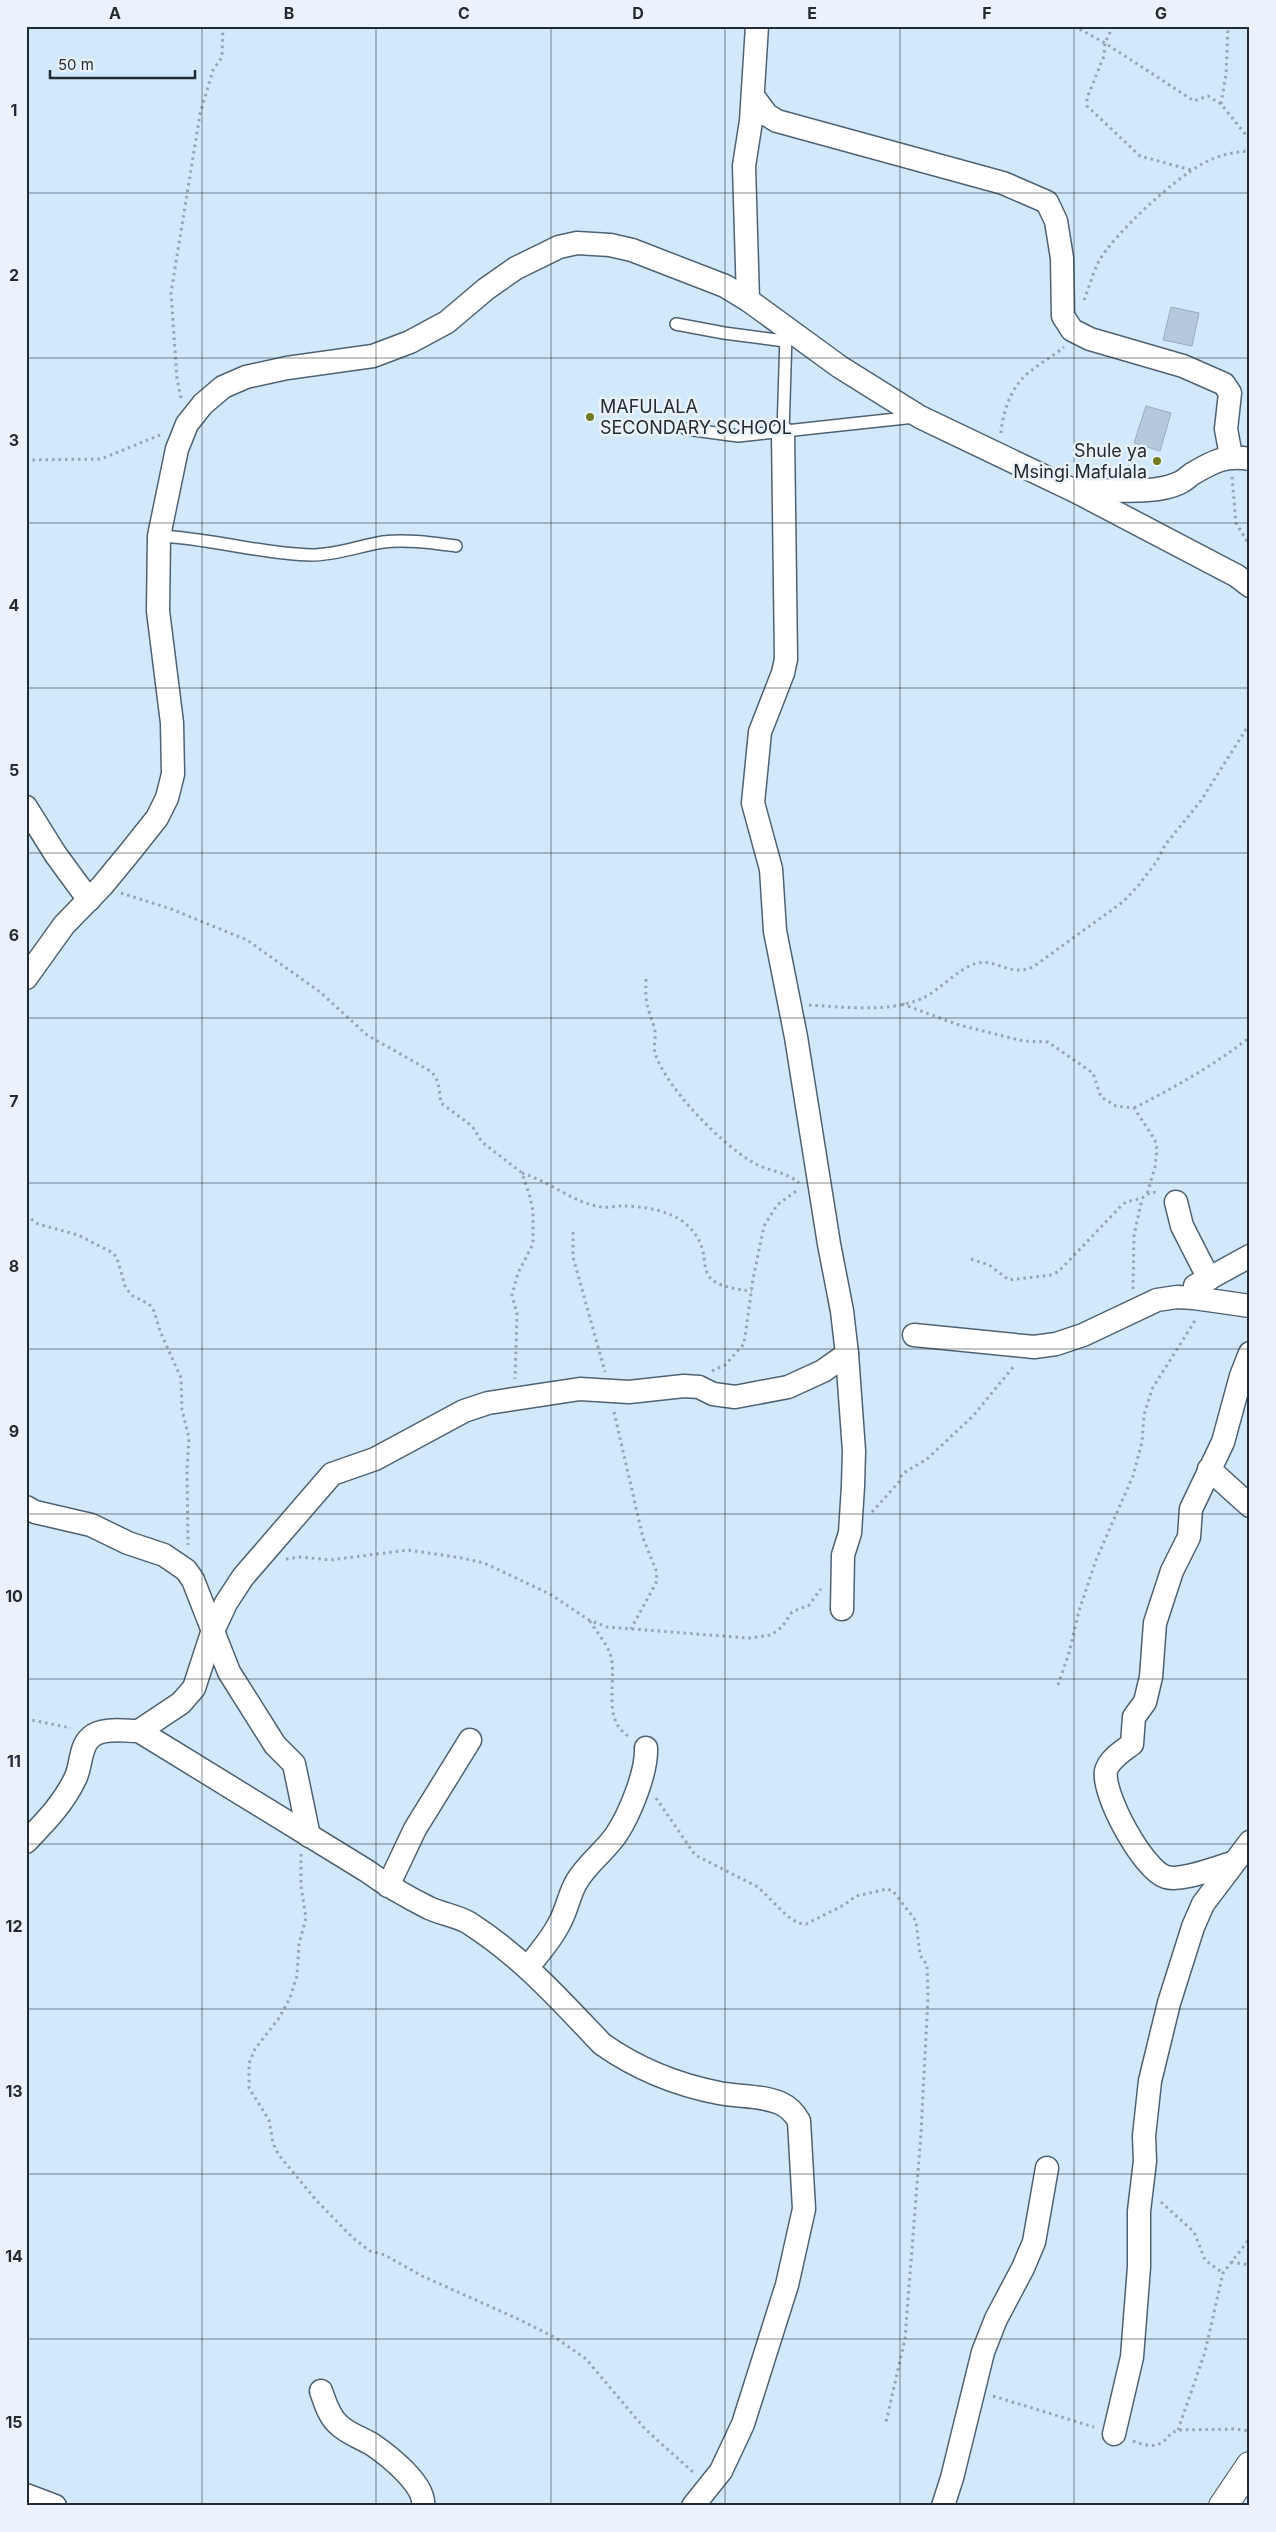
<svg xmlns="http://www.w3.org/2000/svg" width="1276" height="2532" viewBox="0 0 1276 2532" font-family="Inter,sans-serif">
<style>
.building{fill:#b4c9dc;stroke:#97acbe}
.lines{fill:none;stroke-linecap:round;stroke-linejoin:round}
.service-casing{stroke:#4f6272;stroke-width:14}
.minor-casing{stroke:#4f6272;stroke-width:25}
.tertiary-casing{stroke:#4f6272;stroke-width:30}
.path{stroke:#94a5b3;stroke-width:3;stroke-dasharray:2.5 4;stroke-linecap:butt}
.service{stroke:#fff;stroke-width:11}
.minor{stroke:#fff;stroke-width:22}
.tertiary{stroke:#fff;stroke-width:28}
.grid{fill:none;stroke:#232b32;stroke-width:1;stroke-opacity:0.55}
.poi-dot{fill:#737a24;stroke:#eaf3fb;stroke-width:2}
.labels{text-anchor:middle;stroke-width:5;stroke-linejoin:round;paint-order:stroke}
.poi-label{font-size:18px;fill:#232b32;stroke:#eaf3fb;text-anchor:start}
.neatline{fill:none;stroke:#232b32;stroke-width:2}
.grid-label{font-size:16px;text-anchor:middle;font-weight:bold;fill:#232b32}
</style>
<rect width="100%" height="100%" fill="#d2e8fb"/>
<g class="building">
<polygon points="1171,307 1199,313 1192,346 1163,340"/>
<polygon points="1146,406 1171,413 1160,451 1134,443"/>
</g>
<g class="lines">
<g class="service-casing">
<g id="service">
<polyline points="676,324 724,333 785,341"/>
<polyline points="686,429 738,436 915,417"/>
<polyline points="783,433 786,335"/>
<path d="M159 536C211 538 260 554 311 555 336 555 359 546 383 542 406 539 433 543 456 546"/>
</g>
</g>
<g class="minor-casing">
<g id="minor">
<polyline points="753,96 767,115 777,121 1003,183 1047,202 1056,221 1062,258 1063,316 1072,330 1090,339 1183,366 1224,384 1230,393 1226,429 1231,456"/>
<polyline points="748,300 744,166 751,121 757,26"/>
<polyline points="783,433 786,659 783,673 760,732 753,803 771,869 775,931 796,1037 829,1244 842,1311 847,1354 854,1451 853,1486 850,1533 843,1555 842,1609"/>
<path d="M1075 491C1107 488 1152 496 1179 483 1184 481 1188 477 1192 474 1214 461 1225 455 1250 459"/>
<polyline points="26,807 56,855 89,900"/>
<polyline points="26,978 64,925 102,886 130,852 157,818 167,798 173,774 172,723 158,611 159,536 177,449 187,424 203,404 223,387 246,377 287,368 373,356 410,342 447,322 486,289 516,268 559,247 577,243 610,245 632,250 725,286 748,300 840,367 920,417 1075,491 1237,576 1250,586"/>
<polyline points="1176,1202 1182,1226 1209,1279"/>
<polyline points="1195,1286 1250,1256"/>
<polyline points="914,1335 1034,1347 1056,1344 1083,1335 1157,1300 1177,1297 1194,1298 1250,1306"/>
<polyline points="1209,1469 1250,1506"/>
<polyline points="26,1507 35,1512 91,1525 128,1543 164,1555 186,1570 193,1580 229,1672 275,1745 294,1764 309,1836"/>
<polyline points="139,1731 181,1703 194,1688 212,1633 226,1603 243,1577 332,1474 375,1459 464,1411 488,1403 580,1389 629,1392 684,1386 699,1387 713,1394 735,1397 788,1387 823,1371 847,1354"/>
<path d="M26 1842C45 1822 63 1804 75 1779 82 1766 79 1747 91 1737 102 1727 125 1731 139 1731L367 1871C386 1885 407 1897 429 1908 442 1914 457 1916 469 1923 522 1957 559 1999 602 2044 636 2068 678 2085 719 2093 738 2097 761 2095 780 2103 789 2107 794 2112 799 2121L804 2209 787 2285 743 2424 721 2471 693 2506"/>
<path d="M1233 1863C1217 1867 1182 1882 1166 1877 1143 1870 1102 1794 1106 1771 1109 1759 1123 1751 1132 1744L1134 1717 1145 1702 1151 1677 1155 1623 1172 1571 1189 1537 1191 1509 1223 1442 1241 1376 1250 1353"/>
<polyline points="388,1886 415,1829 470,1740"/>
<path d="M528 1967C539 1953 551 1940 559 1924 567 1910 569 1894 577 1881 587 1864 605 1851 616 1835 630 1814 647 1772 646 1748"/>
<path d="M321 2391C325 2402 329 2417 339 2425 348 2434 362 2438 373 2445 389 2456 426 2485 423 2506"/>
<polyline points="1114,2434 1132,2357 1139,2267 1139,2211 1145,2161 1144,2136 1150,2081 1169,2003 1193,1927 1203,1904 1250,1842"/>
<polyline points="26,2495 55,2506"/>
<polyline points="943,2506 952,2478 983,2352 996,2319 1023,2268 1034,2242 1047,2168"/>
</g>
</g>
<g class="tertiary-casing">
<polyline id="tertiary" points="1223,2506 1250,2466"/>
</g>
<g class="path">
<polyline points="1074,26 1105,43 1194,101 1208,96 1221,104 1250,140"/>
<polyline points="1113,26 1105,43 1104,56 1087,98 1087,106 1140,156 1191,170"/>
<polyline points="1221,104 1226,75 1228,26"/>
<path d="M1084 300C1089 288 1093 272 1099 261 1115 233 1174 179 1202 164 1218 155 1233 152 1250 151"/>
<polyline points="181,398 177,379 171,293 200,114 213,70 222,57 223,26"/>
<path d="M1001 433C1003 410 1012 384 1032 370 1042 362 1053 356 1064 347"/>
<polyline points="26,460 101,459 160,435"/>
<polyline points="1232,477 1236,523 1250,546"/>
<polyline points="121,893 171,909 247,940 320,992 367,1035 432,1072 438,1082 441,1103 472,1126 482,1142 522,1173 530,1197 533,1211 533,1244 518,1273 512,1295 517,1314 515,1379"/>
<path d="M646 979C645 1004 647 1004 654 1027 657 1035 653 1045 655 1053 666 1088 722 1145 754 1163 768 1171 787 1172 799 1183"/>
<polyline points="902,1004 959,1025 1023,1041 1048,1042 1093,1073 1101,1097 1116,1106 1134,1108 1155,1140 1157,1149 1155,1167 1147,1194"/>
<path d="M809 1005C843 1007 891 1013 923 998 940 990 961 966 978 963 998 959 1009 977 1033 967L1124 901 1138 886 1157 861 1165 845 1200 802 1250 723"/>
<path d="M1134 1108C1175 1087 1213 1066 1250 1037"/>
<path d="M522 1173C549 1181 575 1204 602 1207 608 1208 615 1206 621 1206 642 1206 670 1210 686 1224 724 1258 678 1284 752 1291"/>
<polyline points="26,1215 38,1224 78,1235 113,1253 117,1258 125,1286 131,1295 149,1304 154,1311 160,1331 181,1378 182,1410 189,1438 187,1470 188,1545"/>
<polyline points="573,1232 573,1257 605,1372"/>
<polyline points="971,1259 989,1265 1009,1280 1052,1275 1059,1271 1120,1207 1126,1202 1142,1198 1151,1192 1159,1193"/>
<polyline points="1133,1289 1134,1235 1142,1199"/>
<polyline points="712,1371 725,1365 744,1344 753,1279 764,1226 777,1205 799,1189"/>
<polyline points="614,1412 643,1538 656,1570 657,1581 631,1629"/>
<polyline points="872,1512 899,1482 902,1474 927,1459 973,1416 1014,1366"/>
<polyline points="286,1559 301,1557 330,1560 408,1550 462,1558 484,1563 550,1594 589,1620 607,1627 749,1638 771,1635 782,1627 792,1612 809,1605 821,1589"/>
<path d="M590 1621C597 1633 611 1648 612 1662 615 1687 603 1722 630 1737"/>
<polyline points="1058,1685 1069,1653 1079,1611 1096,1560 1133,1476 1142,1442 1144,1415 1152,1389 1196,1319"/>
<polyline points="26,1719 71,1728"/>
<polyline points="656,1798 695,1855 758,1887 787,1916 798,1923 806,1924 844,1905 856,1896 887,1889 893,1891 916,1921 920,1955 927,1965 928,1997 921,2133 905,2339 886,2422"/>
<polyline points="301,1854 301,1886 306,1918 299,1944 297,1976 290,1998 279,2018 255,2049 249,2063 249,2088 269,2120 273,2143 278,2154 316,2200 353,2238 370,2251 385,2255 422,2276 516,2318 556,2338 586,2359 645,2429 694,2473"/>
<polyline points="1161,2202 1194,2232 1205,2260 1223,2273"/>
<polyline points="1231,2262 1250,2265"/>
<polyline points="993,2396 1094,2427"/>
<polyline points="1178,2430 1205,2352 1223,2273 1250,2238"/>
<path d="M1133 2441C1144 2445 1156 2449 1165 2440 1170 2435 1171 2433 1178 2430L1235 2429 1250 2431"/>
</g>
<use href="#service" class="service"/>
<use href="#minor" class="minor"/>
<use href="#tertiary" class="tertiary"/>
</g>
<path class="grid" d="M202 26V2506M376 26V2506M551 26V2506M725 26V2506M900 26V2506M1074 26V2506M26 193H1250M26 358H1250M26 523H1250M26 688H1250M26 853H1250M26 1018H1250M26 1183H1250M26 1349H1250M26 1514H1250M26 1679H1250M26 1844H1250M26 2009H1250M26 2174H1250M26 2339H1250"/>
<g class="poi-dot">
<circle cx="590" cy="417" r="5"/>
<circle cx="1157" cy="461" r="5"/>
</g>
<g class="labels">
<g class="poi-label">
<text x="600" y="413">MAFULALA<tspan x="600" dy="21">SECONDARY SCHOOL</tspan></text>
<text x="1147" y="457" text-anchor="end">Shule ya<tspan x="1147" dy="21">Msingi Mafulala</tspan></text>
</g>
</g>
<rect width="1276" height="2532" fill="none" stroke="#eaf3fb" stroke-width="55"/>
<path d="M50 70v8h145v-8" fill="none" stroke="#232b32" stroke-width="2.5"/>
<text x="58" y="70" font-size="15" fill="#232b32" stroke="#eaf3fb" stroke-width="4" paint-order="stroke">50 m</text>
<rect x="28" y="28" width="1220" height="2476" class="neatline"/>
<g class="grid-label">
<text x="115" y="19">A</text>
<text x="289" y="19">B</text>
<text x="464" y="19">C</text>
<text x="638" y="19">D</text>
<text x="812" y="19">E</text>
<text x="987" y="19">F</text>
<text x="1161" y="19">G</text>
<text x="14" y="116">1</text>
<text x="14" y="281">2</text>
<text x="14" y="446">3</text>
<text x="14" y="611">4</text>
<text x="14" y="776">5</text>
<text x="14" y="941">6</text>
<text x="14" y="1107">7</text>
<text x="14" y="1272">8</text>
<text x="14" y="1437">9</text>
<text x="14" y="1602">10</text>
<text x="14" y="1767">11</text>
<text x="14" y="1932">12</text>
<text x="14" y="2097">13</text>
<text x="14" y="2262">14</text>
<text x="14" y="2428">15</text>
</g>
</svg>
